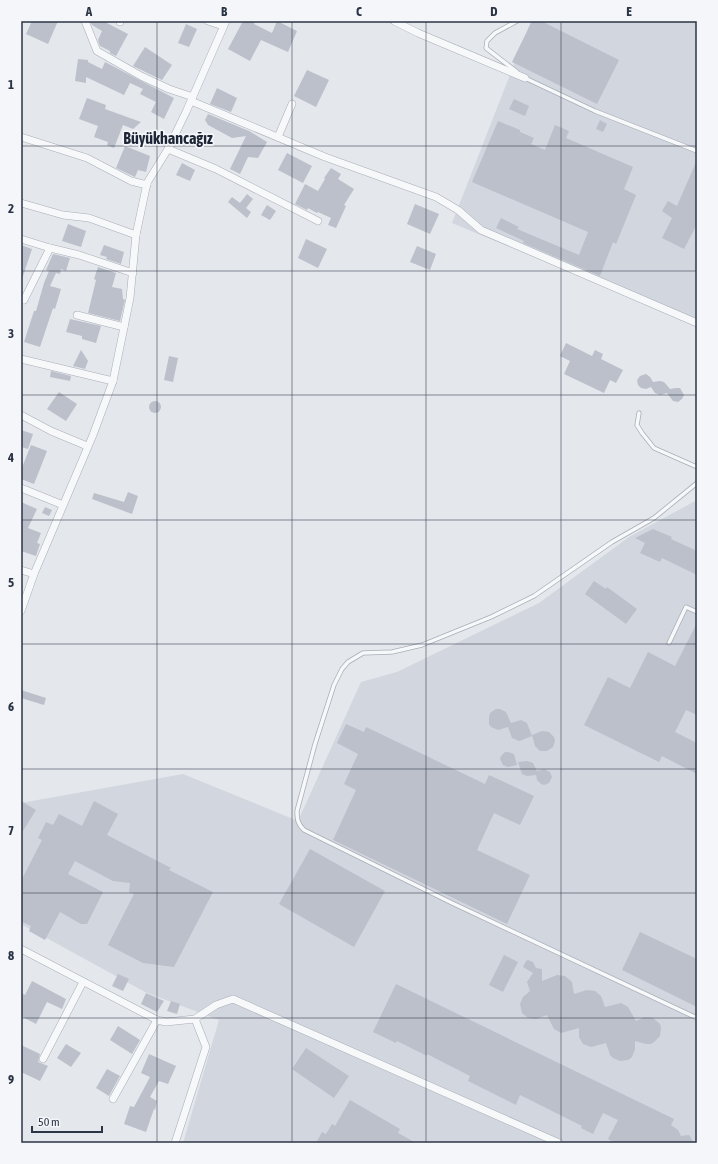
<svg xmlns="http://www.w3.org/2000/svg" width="718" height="1164" viewBox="0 0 718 1164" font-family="'Asap Condensed',sans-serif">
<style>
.built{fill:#d2d6de}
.building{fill:#bbc0ca}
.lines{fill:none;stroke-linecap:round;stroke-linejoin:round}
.service-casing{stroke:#a9aeb7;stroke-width:5}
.minor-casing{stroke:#a9aeb7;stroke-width:8}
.service{stroke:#f7f8fa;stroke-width:3.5}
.minor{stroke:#f7f8fa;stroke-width:7}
.grid{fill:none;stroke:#2b3445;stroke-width:1;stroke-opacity:0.55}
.labels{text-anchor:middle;stroke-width:3.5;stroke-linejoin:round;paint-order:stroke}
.district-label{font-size:16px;font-weight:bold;fill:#1d2536;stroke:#f4f6f9}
.neatline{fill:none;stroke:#2b3445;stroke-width:1.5}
.grid-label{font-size:13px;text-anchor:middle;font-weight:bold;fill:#2b3445}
</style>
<rect width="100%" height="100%" fill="#e4e7ec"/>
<g class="built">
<polygon points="531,21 697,21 697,325 452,223"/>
<polygon points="697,500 697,1143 183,1143 219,1020 145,992 21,924 21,803 183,774 298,821 361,682 397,672 539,603 629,537"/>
</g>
<g class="building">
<polygon points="32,21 58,21 48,44 26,34"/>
<polygon points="90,21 103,21 128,34 116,56 110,53 110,51 100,46 98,40 102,31 92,25"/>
<polygon points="243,21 255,21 254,24 272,33 277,21 297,31 288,52 261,40 250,61 228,49"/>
<polygon points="532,21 541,21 619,60 597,104 512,62"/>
<polygon points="186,24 197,29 189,47 178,43"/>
<polygon points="145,47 172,65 162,80 133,66"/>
<polygon points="78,59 88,60 88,62 102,69 105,62 174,98 164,119 151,112 156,102 140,94 143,89 130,83 124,95 86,77 86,83 75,81"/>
<polygon points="307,70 329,80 316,107 294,96"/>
<polygon points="217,88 237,98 231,112 210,104"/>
<polygon points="87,98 106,105 105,109 141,122 133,129 123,125 114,148 107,145 108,142 94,137 98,126 79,119"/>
<polygon points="514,99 529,106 525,116 509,109"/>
<polygon points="208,114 249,131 267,142 258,158 248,157 240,174 230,169 246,136 232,138 208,125 205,120"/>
<polygon points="600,120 607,124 603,132 596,129"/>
<polygon points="498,121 520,130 520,132 534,138 531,144 545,150 555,125 569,131 566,138 633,167 624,189 636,195 616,244 613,242 600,276 523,243 524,241 496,228 501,218 519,227 517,229 579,255 588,232 472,182"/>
<polygon points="125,146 150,156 146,172 138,170 135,177 116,168"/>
<polygon points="287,153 312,166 303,183 278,170"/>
<polygon points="697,160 697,224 684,249 662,238 672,218 662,211 668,201 677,206"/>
<polygon points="182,163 195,170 190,181 176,175"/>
<polygon points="331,168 341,174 338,179 354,189 344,205 346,206 336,228 328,225 331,218 318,212 317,213 308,208 307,210 295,204 305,184 318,191 325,179 324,178"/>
<polygon points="247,194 253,199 246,208 251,212 247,218 228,202 232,197 240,203"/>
<polygon points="415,204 439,214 430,234 407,224"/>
<polygon points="267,205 276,211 270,220 261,215"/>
<polygon points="68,224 86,231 81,247 62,241"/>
<polygon points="306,239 327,249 318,268 298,258"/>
<polygon points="21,245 32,249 22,279 21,279"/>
<polygon points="104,245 124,252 121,264 106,259 107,257 100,255"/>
<polygon points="417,246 436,254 430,270 410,262"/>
<polygon points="53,254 70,258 66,271 61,269 60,274 56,273 50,286 61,289 55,309 53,308 40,347 24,342 34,311 36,311 44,283 49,271 46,270"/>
<polygon points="98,267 116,273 112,287 122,289 123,299 125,300 120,321 88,313 96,280 94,279"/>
<polygon points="70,319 101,326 96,343 82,339 82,336 66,332"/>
<polygon points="566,343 592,356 595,350 603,354 601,359 623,370 616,383 610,380 604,393 564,374 570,361 560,356"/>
<polygon points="81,350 88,361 85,369 73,366"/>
<polygon points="169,356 178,358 173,382 164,380"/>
<polygon points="51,371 71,376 70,381 50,377"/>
<polygon points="646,374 650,377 653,382 660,381 664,382 670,389 676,388 680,388 684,395 682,399 678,402 673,401 667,393 660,395 655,393 651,387 646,389 641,388 638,385 637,380 640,376"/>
<polygon points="59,392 77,404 66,421 47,409"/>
<circle cx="155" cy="407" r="6"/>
<polygon points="21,430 33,434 28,449 21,447"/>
<polygon points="31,445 47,451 34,484 21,479 21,470"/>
<polygon points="128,492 138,496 132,514 92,499 94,493 124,502"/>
<polygon points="21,502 37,509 28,528 41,533 37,543 40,544 36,556 21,551"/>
<polygon points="45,507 52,510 49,516 42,513"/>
<polygon points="653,529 672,537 671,539 697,551 697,575 662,558 660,562 640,553 645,543 635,538"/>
<polygon points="594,581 606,589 607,587 637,609 626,624 585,594"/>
<polygon points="697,623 697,715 686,710 675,732 697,743 697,774 662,756 659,762 584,725 608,677 630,688 648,652 675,666"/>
<polygon points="21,690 46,698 44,705 21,698"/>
<polygon points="496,709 500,709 506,712 511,723 521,720 527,723 532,736 522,740 519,741 512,738 508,727 498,730 491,727 489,724 489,717 490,713"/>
<polygon points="346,724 364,732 366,727 485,784 489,775 534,796 520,825 494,813 477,850 530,875 507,924 333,840 356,790 344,784 358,754 337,743"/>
<polygon points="542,731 549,732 554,737 555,741 553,747 547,751 540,751 535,746 532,735"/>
<polygon points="505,752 508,752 514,754 517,765 508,767 503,765 500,759 501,756"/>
<polygon points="527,761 533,763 537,771 544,769 550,772 552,777 549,783 544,785 541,784 537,780 536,775 527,776 522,774 518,762"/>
<polygon points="21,801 36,810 21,834"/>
<polygon points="94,801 118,814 107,835 171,868 169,870 213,892 174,967 143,963 108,945 134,894 129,892 130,883 113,881 75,861 68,874 103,892 87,924 81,924 60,912 45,940 29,931 31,926 21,921 21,881 42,840 38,838 46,822 53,825 59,814 82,826"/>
<polygon points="310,849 385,891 354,947 279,904"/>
<polygon points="640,932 697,959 697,1007 622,970"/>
<polygon points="504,955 518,962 503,992 489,985"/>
<polygon points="528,960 533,962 536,968 542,969 542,981 557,975 565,976 572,982 574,994 587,990 595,991 601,996 605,1007 621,1003 628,1007 636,1021 645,1017 653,1018 660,1024 661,1028 660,1036 654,1042 651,1044 646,1044 635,1041 635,1049 632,1057 628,1060 620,1061 613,1058 610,1055 606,1043 591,1047 583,1044 579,1037 579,1028 561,1033 554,1029 547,1015 536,1019 528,1018 522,1013 520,1004 523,997 530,991 527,982 533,973 523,967 526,961"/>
<polygon points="118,974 129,979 123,991 112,986"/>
<polygon points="32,981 66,999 62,1009 47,1002 36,1024 21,1016 21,998 23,994 25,995"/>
<polygon points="396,984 674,1119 671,1125 678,1130 681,1136 689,1135 694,1143 615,1143 608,1139 618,1120 603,1113 593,1134 581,1128 582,1126 520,1095 516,1105 468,1081 470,1076 427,1054 427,1056 397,1041 396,1043 373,1032"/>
<polygon points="146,993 164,1001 157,1012 141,1004"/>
<polygon points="171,1001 180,1004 177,1014 167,1011"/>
<polygon points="118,1026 140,1040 132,1054 110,1040"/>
<polygon points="66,1044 81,1053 71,1067 57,1058"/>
<polygon points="21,1045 40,1054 38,1062 48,1066 40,1081 21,1072"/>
<polygon points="306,1048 349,1076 334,1098 292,1069"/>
<polygon points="149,1054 176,1066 168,1084 159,1081 150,1097 157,1101 155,1110 154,1109 146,1132 124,1124 130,1106 134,1107 150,1077 141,1073"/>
<polygon points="107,1069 120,1076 109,1096 96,1088"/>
<polygon points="350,1100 400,1129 398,1133 416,1143 316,1143 322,1132 326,1134 332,1124 335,1126"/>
</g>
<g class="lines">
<g class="service-casing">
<g id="service">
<polyline points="517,72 486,48 487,41 495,33 517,21"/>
<polyline points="525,78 595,111 697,151"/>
<polyline points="639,413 637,425 642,433 654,448 697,467"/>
<path d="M697 483 654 518 612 542 534 596 491 617 422 645 392 652 363 653 348 662 342 669 334 685 315 744 297 811C297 820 298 824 304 830L452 903 697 1018"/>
<polyline points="669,643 686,607 697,612"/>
</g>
</g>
<g class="minor-casing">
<g id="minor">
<polyline points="85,21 97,51 141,76 169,89 193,97"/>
<polyline points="208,21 223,26"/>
<polyline points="394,21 418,33 525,78"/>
<polyline points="120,22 120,21"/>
<polyline points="191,101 325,157 436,197 458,210 481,230 697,323"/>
<polyline points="21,137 87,158 131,181 147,185"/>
<polyline points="278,137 292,104"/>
<polyline points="168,149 216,169 318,221"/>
<polyline points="21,203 63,215 89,218 136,235"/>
<polyline points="21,239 50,248"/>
<polyline points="24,300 50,248 79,255 133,273"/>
<polyline points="77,315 124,327"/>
<polyline points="21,359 113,381"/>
<polyline points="21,415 51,431 87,446"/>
<polyline points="21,488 63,505"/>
<polyline points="21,570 34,574"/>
<polyline points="21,611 34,574 93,435 113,381 130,298 136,235 147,183 168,149 186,112 226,21"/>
<polyline points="21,949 157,1020 166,1022 195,1019 216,1005 233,999 559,1143"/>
<polyline points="43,1059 83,982"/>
<polyline points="113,1099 157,1020"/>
<polyline points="175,1143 206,1047 195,1019"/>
</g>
</g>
<use href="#service" class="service"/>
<use href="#minor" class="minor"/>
</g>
<path class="grid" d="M157 21V1143M292 21V1143M426 21V1143M561 21V1143M21 146H697M21 271H697M21 395H697M21 520H697M21 644H697M21 769H697M21 893H697M21 1018H697"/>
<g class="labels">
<g class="district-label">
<text x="168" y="144">Büyükhancağız</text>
</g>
</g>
<rect width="718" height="1164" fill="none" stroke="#f4f6f9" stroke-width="44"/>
<path d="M32 1126v6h70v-6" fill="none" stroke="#2b3445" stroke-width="2"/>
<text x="38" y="1126" font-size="12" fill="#2b3445" stroke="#f4f6f9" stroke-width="3" paint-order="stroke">50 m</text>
<rect x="22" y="22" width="674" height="1120" class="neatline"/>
<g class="grid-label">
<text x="89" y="16">A</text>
<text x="224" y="16">B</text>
<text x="359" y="16">C</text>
<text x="494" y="16">D</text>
<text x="629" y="16">E</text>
<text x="11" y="89">1</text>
<text x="11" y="213">2</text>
<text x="11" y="338">3</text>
<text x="11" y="462">4</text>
<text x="11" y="587">5</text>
<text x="11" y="711">6</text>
<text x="11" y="835">7</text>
<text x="11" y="960">8</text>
<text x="11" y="1084">9</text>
</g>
</svg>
